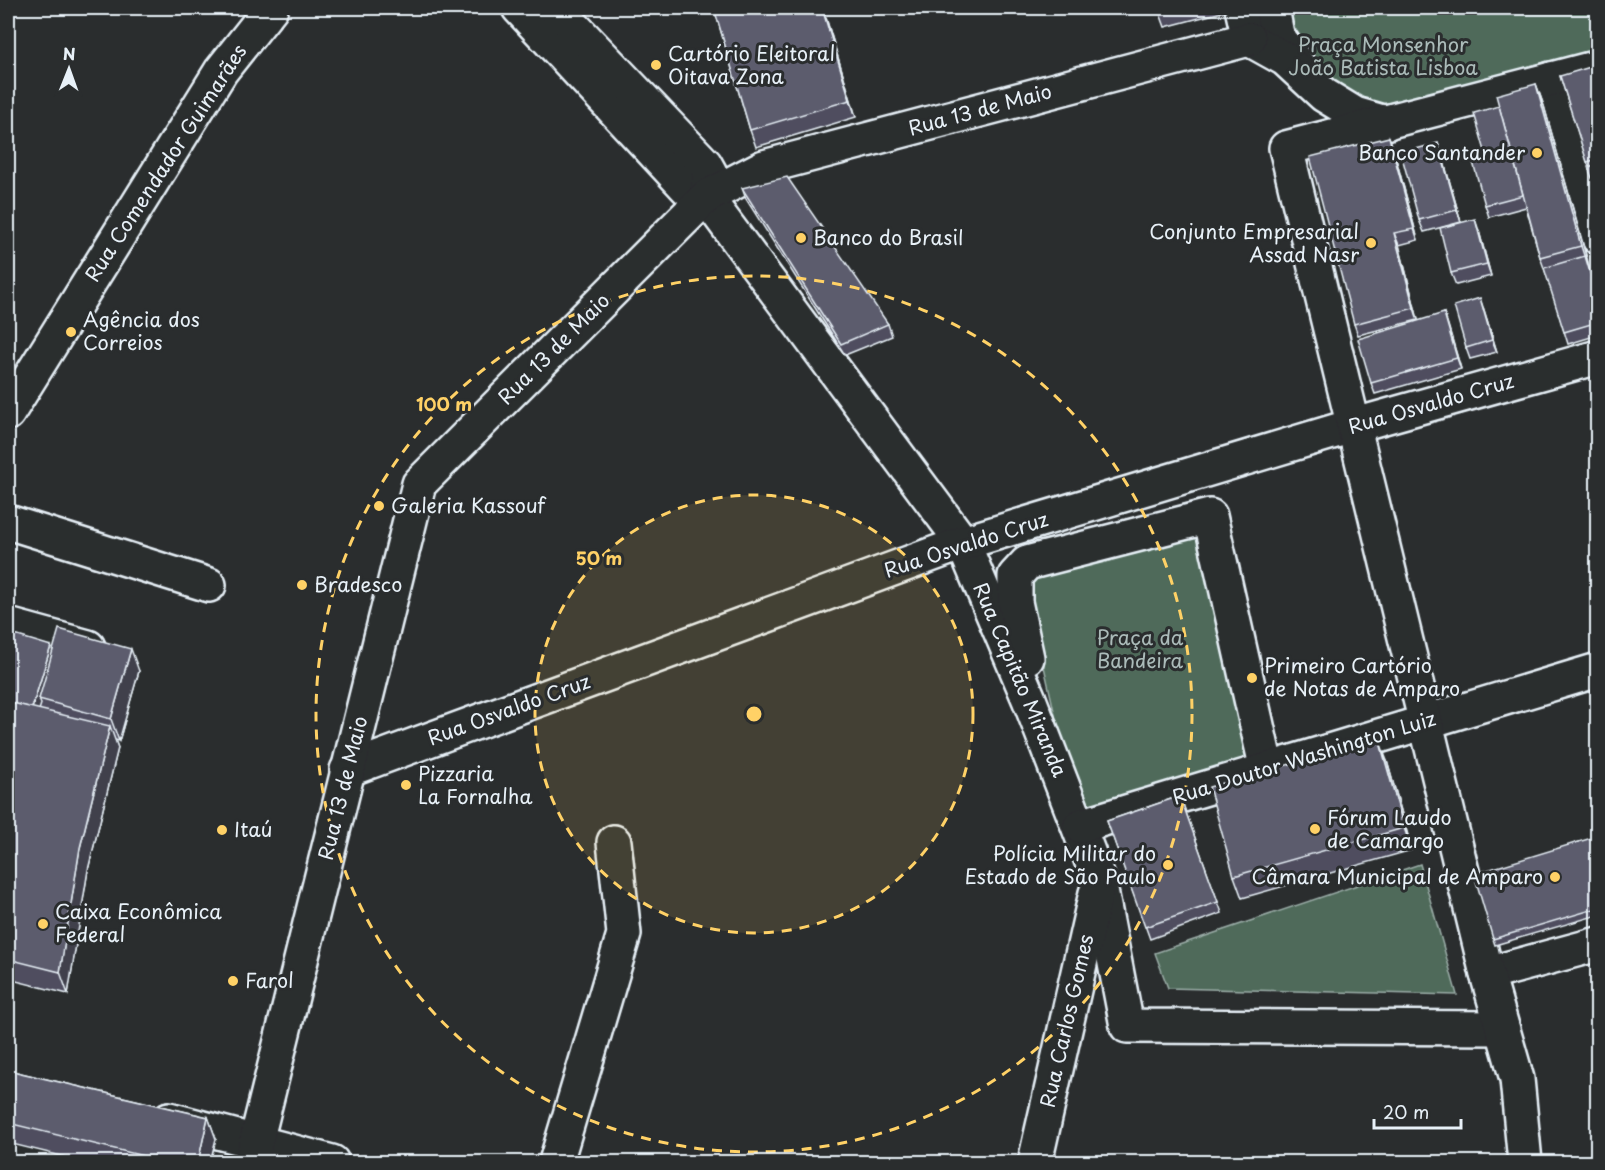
<svg xmlns="http://www.w3.org/2000/svg" width="1605" height="1170" viewBox="0 0 1605 1170" font-family="'Playpen Sans',sans-serif">
<style>
.green{fill:#4f6b5a;stroke:#9caea9;stroke-width:1.5}
.lines{fill:none;stroke-linecap:round;stroke-linejoin:round}
.minor-casing{stroke:#e8f1f8;stroke-width:38}
.minor{stroke:#2a2d2e;stroke-width:33}
.wall{fill:#4f4e5e;stroke:#e8f1f8;stroke-width:1.5}
.shaded-wall{fill:#40404c;stroke:#e8f1f8;stroke-width:1.5}
.building{fill:#5c5b6d;stroke:#e8f1f8;stroke-width:1.5}
.ring{fill:none;stroke:#ffd166;stroke-width:3;stroke-dasharray:10 8}
.poi-dot{fill:#ffd166;stroke:#2a2d2e;stroke-width:2}
.labels{text-anchor:middle;stroke-width:6;stroke-linejoin:round;paint-order:stroke}
.park-label{font-size:20px;fill:#abbbb9;stroke:#2a2d2e}
.poi-label{font-size:20px;fill:#e8f1f8;stroke:#2a2d2e;text-anchor:start}
.street-label{font-size:20px;fill:#e8f1f8;stroke:#2a2d2e}
.centre{fill:#ffd166;stroke:#2a2d2e;stroke-width:3}
.ring-label{font-size:18px;text-anchor:middle;font-weight:bold;fill:#ffd166;stroke:#2a2d2e;stroke-width:6;stroke-linejoin:round;paint-order:stroke}
</style>
<rect width="100%" height="100%" fill="#2a2d2e"/>
<filter id="ink" filterUnits="userSpaceOnUse"><feTurbulence type="fractalNoise" baseFrequency=".0167" numOctaves="2"/><feDisplacementMap in="SourceGraphic" scale="12" xChannelSelector="R" yChannelSelector="G"/><feConvolveMatrix kernelMatrix="1 2 1 2 8 2 1 2 1" color-interpolation-filters="sRGB"/></filter>
<g filter="url(#ink)">
<g class="green">
<polygon points="1289,8 1597,8 1597,51 1380,109 1319,74 1289,33"/>
<polygon points="1214,533 1267,770 1080,826 1027,591 1035,573"/>
<polygon points="1420,864 1457,995 1168,988 1155,953"/>
</g>
<g class="lines">
<g class="minor-casing">
<g id="minor">
<polyline points="519,8 687,188 706,197 963,543 1029,699 1099,880 1127,1026 1502,1028"/>
<polyline points="556,8 705,164 710,173 706,197"/>
<polyline points="1242,8 1249,39"/>
<polyline points="1272,8 1277,35 1298,65"/>
<polyline points="1249,39 1285,59 1324,95 1355,114 1386,123"/>
<polyline points="1551,79 1598,237"/>
<polyline points="8,413 221,71 271,8"/>
<polyline points="8,522 209,585"/>
<polyline points="8,625 88,647"/>
<polyline points="1027,658 1015,602 1015,576 1027,563 1210,516 1267,770"/>
<polyline points="347,770 963,543 1352,426 1598,357"/>
<polyline points="1080,826 1598,670"/>
<polyline points="1487,974 1598,944"/>
<polyline points="169,1119 332,1162"/>
<polyline points="251,1162 419,484 706,197 764,167 1249,39"/>
<polyline points="556,1162 624,934 614,842"/>
<polyline points="1035,1162 1096,893"/>
<polyline points="1525,1162 1517,1079 1487,974 1286,148 1598,67"/>
</g>
</g>
<use href="#minor" class="minor"/>
</g>
<g class="wall">
<polygon points="714,8 823,8 856,117 756,147 750,130"/>
<polygon points="1158,8 1225,8 1226,11 1165,27"/>
<polygon points="1598,75 1598,195 1560,76"/>
<polygon points="1536,84 1544,106 1598,297 1598,335 1568,344 1548,279 1540,257 1526,207 1489,217 1485,205 1485,151 1499,106"/>
<polygon points="1389,137 1393,148 1418,240 1399,245 1418,320 1358,335 1354,324"/>
<polygon points="1442,155 1461,222 1424,232 1419,220"/>
<polygon points="742,188 888,324 892,336 845,355 746,199"/>
<polygon points="1479,231 1491,276 1456,285 1451,273"/>
<polygon points="1484,310 1497,352 1470,359 1466,348"/>
<polygon points="1444,313 1461,369 1375,394 1371,383"/>
<polygon points="8,633 53,651 139,671 119,741 115,740 118,748 88,870 68,994 8,979"/>
<polygon points="1387,761 1412,850 1242,898 1234,876"/>
<polygon points="1180,796 1222,913 1150,939 1107,821"/>
<polygon points="1598,836 1598,915 1495,945 1493,939"/>
<polygon points="8,1070 208,1117 216,1139 210,1162 86,1162 8,1143"/>
</g>
<g class="shaded-wall">
<polygon points="822,8 823,8 856,117 850,100"/>
<polygon points="1536,84 1544,106 1598,299 1581,246"/>
<polygon points="1389,137 1393,148 1418,240 1414,229"/>
<polygon points="1438,143 1442,155 1461,222 1457,210"/>
<polygon points="1475,219 1479,231 1491,276 1487,264"/>
<polygon points="1394,233 1399,245 1418,320 1414,308"/>
<polygon points="1480,298 1484,310 1497,352 1492,340"/>
<polygon points="1444,313 1448,325 1461,369 1457,358"/>
<polygon points="51,646 55,657 39,699 41,704 35,723 31,712"/>
<polygon points="131,649 139,671 119,741 111,719"/>
<polygon points="110,726 118,748 88,870 68,994 60,972 80,848"/>
<polygon points="1379,739 1387,761 1412,850 1404,828"/>
<polygon points="208,1117 216,1139 210,1162 198,1162"/>
</g>
<g class="building">
<polygon points="714,8 822,8 850,100 750,130"/>
<polygon points="1594,66 1598,77 1598,159 1587,162 1560,76"/>
<polygon points="1536,84 1581,246 1540,257 1496,95"/>
<polygon points="1499,106 1523,195 1485,205 1471,155 1485,151 1474,113"/>
<polygon points="1389,137 1414,229 1394,233 1414,308 1354,324 1310,157"/>
<polygon points="1438,143 1457,210 1419,220 1401,153"/>
<polygon points="1598,164 1598,195 1588,167"/>
<polygon points="787,177 888,324 841,344 742,188"/>
<polygon points="1475,219 1487,264 1451,273 1440,228"/>
<polygon points="1585,256 1598,299 1598,322 1564,332 1544,268"/>
<polygon points="1480,298 1492,340 1466,348 1454,306"/>
<polygon points="1444,313 1457,358 1371,383 1358,339"/>
<polygon points="59,629 131,649 111,719 39,699"/>
<polygon points="8,633 51,646 32,708 8,702"/>
<polygon points="8,702 110,726 80,848 60,972 8,959"/>
<polygon points="1379,739 1404,828 1234,876 1209,787"/>
<polygon points="1180,796 1218,902 1145,927 1107,821"/>
<polygon points="1598,836 1598,908 1493,939 1474,874"/>
<polygon points="8,1070 208,1117 198,1162 168,1162 8,1123"/>
</g>
</g>
<circle cx="754" cy="714" r="219" fill="#ffd166" fill-opacity=".12"/>
<g class="ring">
<circle cx="754" cy="714" r="219"/>
<circle cx="754" cy="714" r="438"/>
</g>
<g class="poi-dot">
<circle cx="656" cy="65" r="6"/>
<circle cx="1537" cy="153" r="6"/>
<circle cx="801" cy="238" r="6"/>
<circle cx="1371" cy="243" r="6"/>
<circle cx="71" cy="332" r="6"/>
<circle cx="379" cy="506" r="6"/>
<circle cx="302" cy="585" r="6"/>
<circle cx="1252" cy="678" r="6"/>
<circle cx="406" cy="785" r="6"/>
<circle cx="1315" cy="829" r="6"/>
<circle cx="222" cy="830" r="6"/>
<circle cx="1168" cy="865" r="6"/>
<circle cx="1555" cy="877" r="6"/>
<circle cx="43" cy="924" r="6"/>
<circle cx="233" cy="981" r="6"/>
</g>
<g class="labels">
<g class="park-label">
<text x="1383" y="52">Praça Monsenhor<tspan x="1383" dy="23">João Batista Lisboa</tspan></text>
<text x="1140" y="645">Praça da<tspan x="1140" dy="23">Bandeira</tspan></text>
</g>
<g class="poi-label">
<text x="668" y="61">Cartório Eleitoral<tspan x="668" dy="23">Oitava Zona</tspan></text>
<text x="1525" y="160" text-anchor="end">Banco Santander</text>
<text x="1359" y="239" text-anchor="end">Conjunto Empresarial<tspan x="1359" dy="23">Assad Nasr</tspan></text>
<text x="813" y="245">Banco do Brasil</text>
<text x="83" y="327">Agência dos<tspan x="83" dy="23">Correios</tspan></text>
<text x="391" y="513">Galeria Kassouf</text>
<text x="314" y="592">Bradesco</text>
<text x="1264" y="673">Primeiro Cartório<tspan x="1264" dy="23">de Notas de Amparo</tspan></text>
<text x="418" y="781">Pizzaria<tspan x="418" dy="23">La Fornalha</tspan></text>
<text x="1327" y="825">Fórum Laudo<tspan x="1327" dy="23">de Camargo</tspan></text>
<text x="234" y="837">Itaú</text>
<text x="1156" y="861" text-anchor="end">Polícia Militar do<tspan x="1156" dy="23">Estado de São Paulo</tspan></text>
<text x="1543" y="884" text-anchor="end">Câmara Municipal de Amparo</text>
<text x="55" y="919">Caixa Econômica<tspan x="55" dy="23">Federal</tspan></text>
<text x="245" y="988">Farol</text>
</g>
<g class="street-label">
<text transform="translate(980 110) rotate(-15)" y="7">Rua 13 de Maio</text>
<text transform="translate(166 163) rotate(-57)" y="7">Rua Comendador Guimarães</text>
<text transform="translate(554 349) rotate(-45)" y="7">Rua 13 de Maio</text>
<text transform="translate(1431 404) rotate(-16)" y="7">Rua Osvaldo Cruz</text>
<text transform="translate(966 545) rotate(-18)" y="7">Rua Osvaldo Cruz</text>
<text transform="translate(1020 680) rotate(67)" y="7">Rua Capitão Miranda</text>
<text transform="translate(509 710) rotate(-20)" y="7">Rua Osvaldo Cruz</text>
<text transform="translate(1304 758) rotate(-17)" y="7">Rua Doutor Washington Luiz</text>
<text transform="translate(343 788) rotate(-76)" y="7">Rua 13 de Maio</text>
<text transform="translate(1067 1021) rotate(-77)" y="7">Rua Carlos Gomes</text>
</g>
</g>
<circle cx="754" cy="714" r="9" class="centre"/>
<g class="ring-label">
<text x="444" y="411">100 m</text>
<text x="599" y="565">50 m</text>
</g>
<rect width="1605" height="1170" fill="none" stroke="#2a2d2e" stroke-width="30"/>
<rect x="15" y="15" width="1575" height="1140" fill="none" stroke="#e8f1f8" stroke-width="2" filter="url(#ink)"/>
<g transform="translate(69 69) rotate(1)" stroke="#2a2d2e" stroke-width="4.5" paint-order="stroke">
<path d="M0-4.5L10 22L0 15L-10 22Z" fill="#e8f1f8"/>
<text y="-9" font-size="16" font-weight="bold" text-anchor="middle" fill="#e8f1f8">N</text>
</g>
<path d="M1374 1119v9h87v-9" fill="none" stroke="#e8f1f8" stroke-width="3"/>
<text x="1383" y="1119" font-size="18" fill="#e8f1f8" stroke="#2a2d2e" stroke-width="4.5" paint-order="stroke">20 m</text>
</svg>
